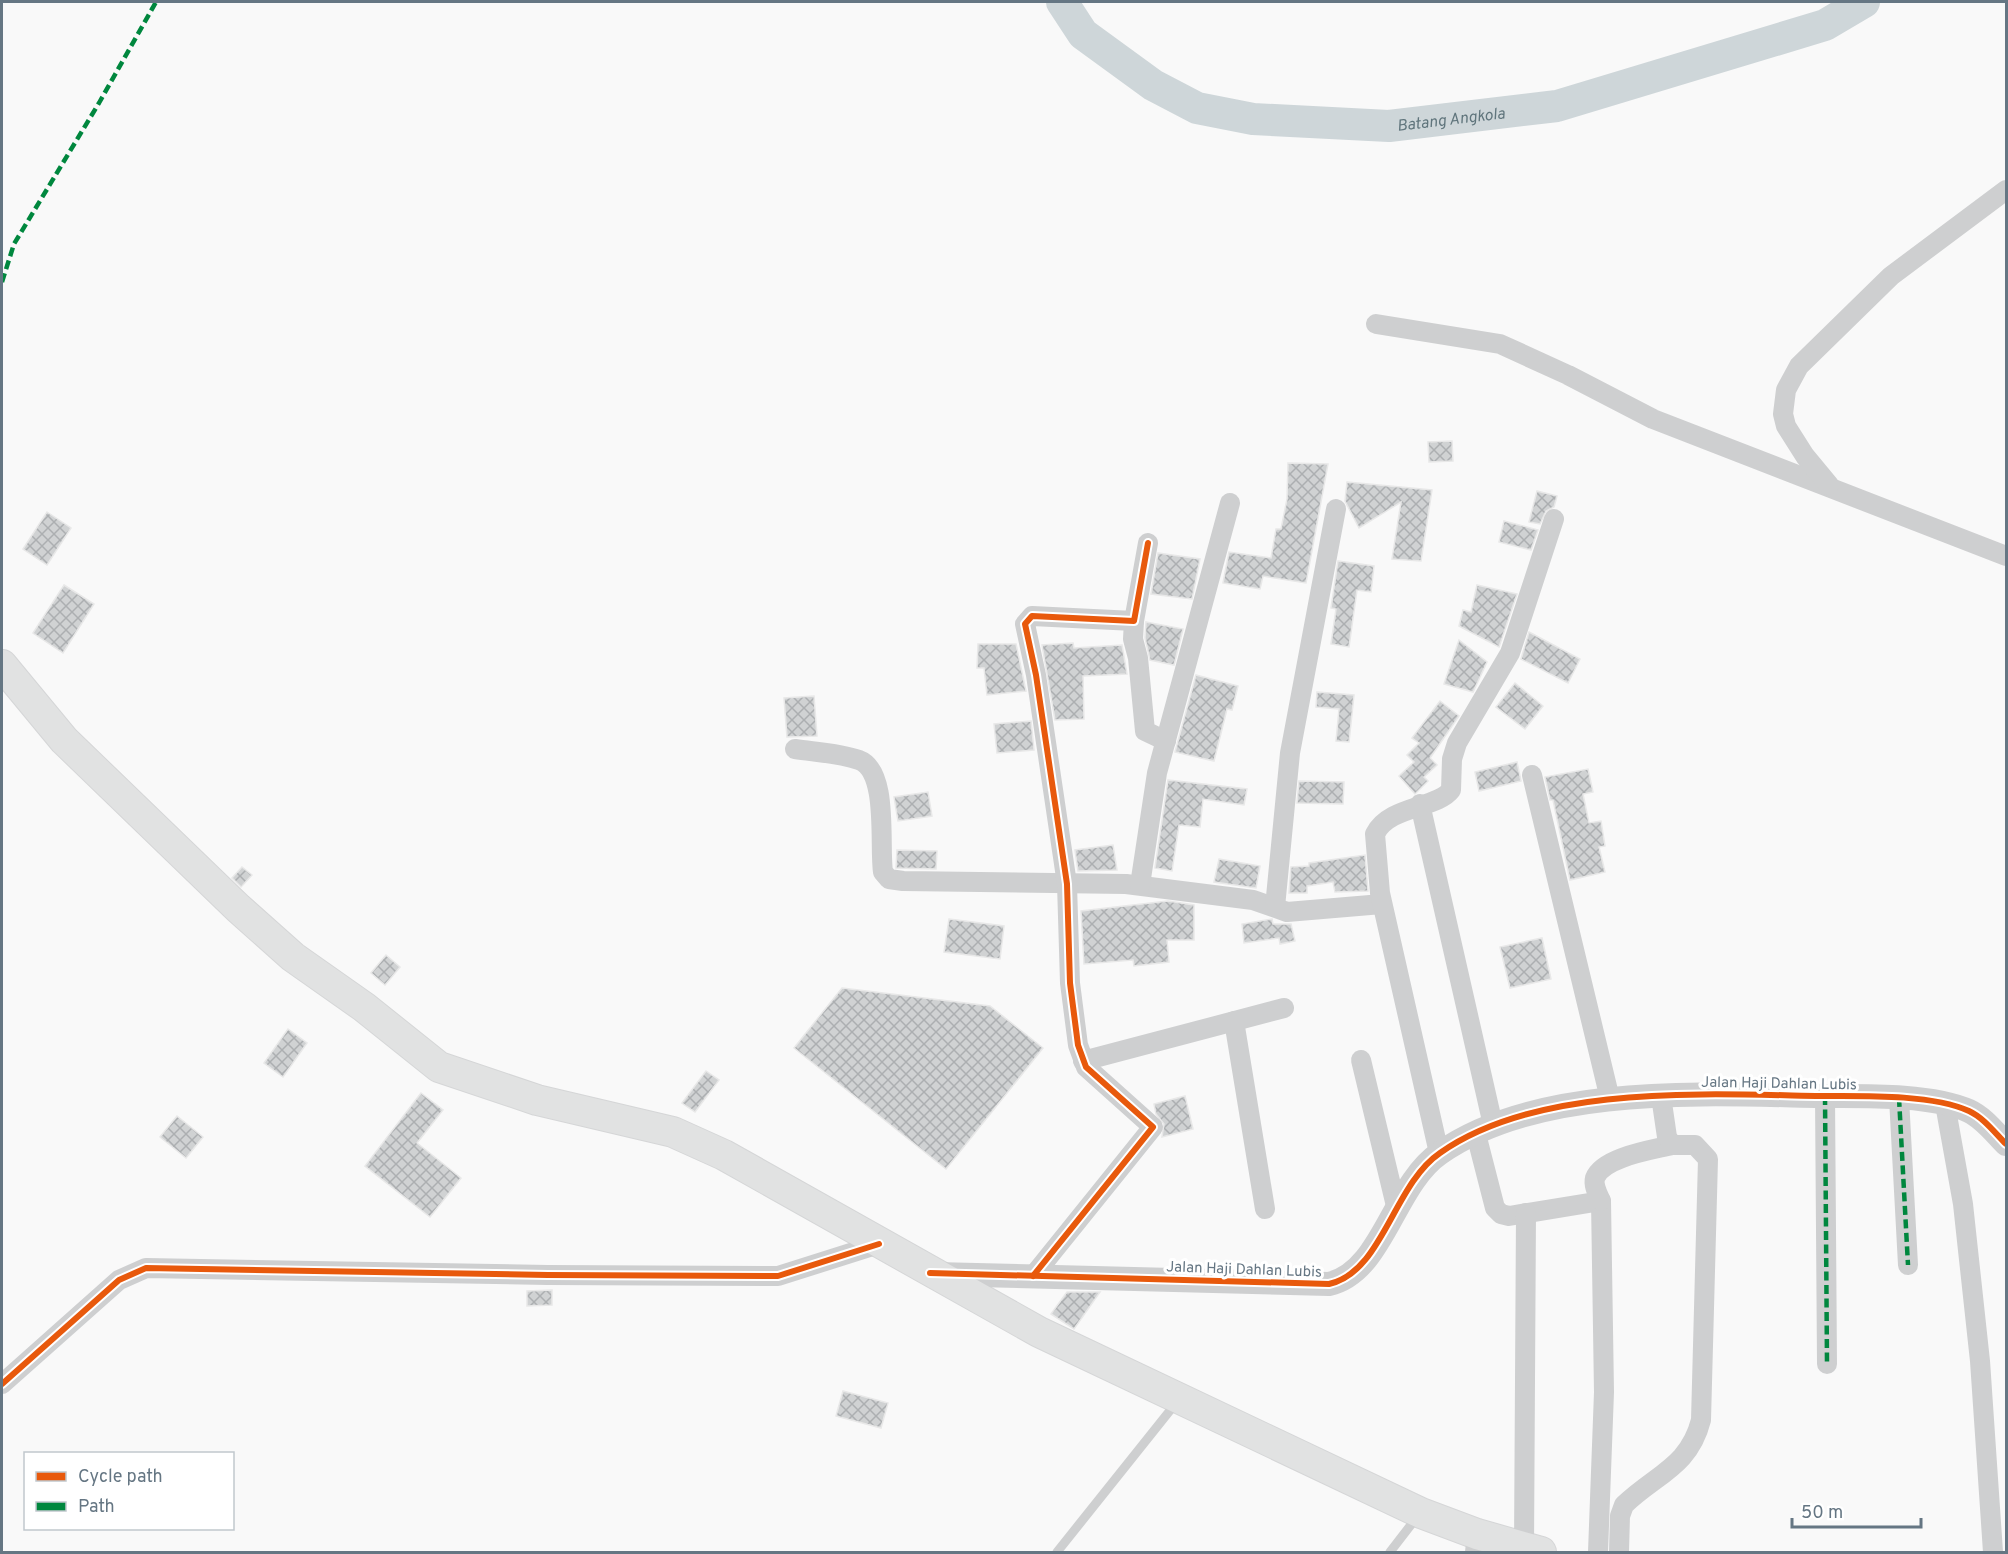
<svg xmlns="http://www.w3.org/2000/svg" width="2008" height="1554" viewBox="0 0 2008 1554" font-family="Overpass,sans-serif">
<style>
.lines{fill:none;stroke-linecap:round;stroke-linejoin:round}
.river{stroke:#ced6d9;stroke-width:32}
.building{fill:url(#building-cross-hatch);stroke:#e8e8e8;stroke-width:1.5}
.primary-casing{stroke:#d5d6d7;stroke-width:32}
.service{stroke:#cecfd0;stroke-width:9}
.minor{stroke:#cecfd0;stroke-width:20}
.tertiary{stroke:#cecfd0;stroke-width:24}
.primary{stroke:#e1e2e2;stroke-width:30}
.quiet{stroke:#00873e;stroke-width:4.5;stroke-dasharray:9 4.5;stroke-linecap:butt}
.cycleway-casing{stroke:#fff;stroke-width:10}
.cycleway{stroke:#e8590c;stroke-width:6}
.labels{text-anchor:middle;stroke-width:6;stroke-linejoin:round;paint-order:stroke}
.street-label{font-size:15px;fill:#657683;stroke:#fff}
.water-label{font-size:16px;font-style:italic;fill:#60757c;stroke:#fff}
</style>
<defs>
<pattern id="building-cross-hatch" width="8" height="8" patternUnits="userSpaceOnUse" patternTransform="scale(1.5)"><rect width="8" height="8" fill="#d0d2d3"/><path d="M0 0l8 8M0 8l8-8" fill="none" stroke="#acafb1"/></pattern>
</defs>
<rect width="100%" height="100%" fill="#f9f9f9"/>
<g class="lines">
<path class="river" id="s1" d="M1062 2 1083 34 1153 85 1197 108 1253 119 1389 126 1557 106 1825 25 1864 2"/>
</g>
<g class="building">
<polygon points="1452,441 1453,461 1429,462 1428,442"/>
<polygon points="1288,463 1328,464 1306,583 1263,576 1260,589 1223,583 1229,552 1271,558 1276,529 1281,529 1287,499"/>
<polygon points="1347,482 1432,490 1421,561 1392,559 1401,502 1359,528 1345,501"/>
<polygon points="1537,491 1557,496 1554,507 1546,511 1540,524 1529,522"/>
<polygon points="47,512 71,528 47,565 23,549"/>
<polygon points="1504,521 1538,530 1531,550 1499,542"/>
<polygon points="1158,553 1200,559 1192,599 1151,594"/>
<polygon points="1338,561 1374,566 1371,592 1357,590 1349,647 1331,644 1336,609 1331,608"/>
<polygon points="64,585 94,604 63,653 33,633"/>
<polygon points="1477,585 1517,594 1499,647 1459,626 1463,610 1471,612"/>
<polygon points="1146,622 1183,629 1174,665 1150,660 1145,638"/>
<polygon points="1529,632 1580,659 1568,683 1521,659"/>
<polygon points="1459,640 1487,662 1473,692 1444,684"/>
<polygon points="1073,643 1074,648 1122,645 1127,674 1083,676 1084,719 1055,720 1042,645"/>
<polygon points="978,644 1016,644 1026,691 987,695 984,668 977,668"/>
<polygon points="1196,675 1238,686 1232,710 1227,709 1214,761 1175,752"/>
<polygon points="1515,683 1543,706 1525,729 1496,707"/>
<polygon points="1317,692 1354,695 1349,742 1336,741 1339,709 1316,707"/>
<polygon points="814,696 817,736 787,737 784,698"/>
<polygon points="1440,701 1459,716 1430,758 1437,765 1424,777 1428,781 1415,794 1399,776 1414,762 1407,755 1419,743 1412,738"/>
<polygon points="1031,721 1034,750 997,753 994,724"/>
<polygon points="1517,762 1521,781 1479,791 1475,772"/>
<polygon points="1588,769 1593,792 1583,794 1589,823 1601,821 1605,846 1599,847 1605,872 1570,880 1553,800 1550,800 1545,777"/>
<polygon points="1168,780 1247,789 1244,805 1203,799 1200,827 1179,825 1172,871 1155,868"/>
<polygon points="1299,781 1344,782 1343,804 1297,803"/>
<polygon points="928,792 932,816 898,821 894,797"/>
<polygon points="1113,845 1117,870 1078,871 1075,850"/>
<polygon points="897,850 937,851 936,869 896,868"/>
<polygon points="1365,855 1368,891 1335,892 1333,882 1307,886 1307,893 1289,893 1291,867 1309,866 1309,863"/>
<polygon points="1219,859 1260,866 1256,888 1214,882"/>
<polygon points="242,867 252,875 241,887 232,878"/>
<polygon points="1168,901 1194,905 1194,940 1167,940 1169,962 1134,966 1133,960 1084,964 1081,911"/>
<polygon points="949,919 1004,926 1000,959 944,952"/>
<polygon points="1272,919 1273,924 1291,924 1295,941 1280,944 1279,938 1244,943 1242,924"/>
<polygon points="1542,938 1551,979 1510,988 1500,947"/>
<polygon points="386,955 400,967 385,985 371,973"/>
<polygon points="842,988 990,1006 1043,1048 946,1169 794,1048"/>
<polygon points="288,1029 307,1043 283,1077 264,1063"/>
<polygon points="706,1071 719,1080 695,1112 682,1103"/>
<polygon points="421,1093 443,1110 417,1143 461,1178 430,1217 365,1166"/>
<polygon points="1185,1096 1193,1129 1162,1137 1164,1124 1156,1114 1154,1104"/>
<polygon points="177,1116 203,1137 186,1158 160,1137"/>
<polygon points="552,1290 552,1305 527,1306 527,1291"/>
<polygon points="1067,1292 1100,1292 1074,1329 1051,1314"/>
<polygon points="843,1391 888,1403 881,1428 836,1416"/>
</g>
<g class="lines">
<g class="primary-casing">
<polyline id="primary" points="2,665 64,740 238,908 293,957 364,1007 439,1067 537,1100 673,1132 724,1155 1039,1332 1421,1513 1477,1534 1541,1552"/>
</g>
<g class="service">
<polyline points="1057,1552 1176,1403"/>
<polyline points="1390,1552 1417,1517"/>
</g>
<g class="minor">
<polyline points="1376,324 1500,344 1568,375 1653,419 2006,556"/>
<polyline points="1829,485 1805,456 1786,426 1783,414 1786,390 1799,366 1891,276 2006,190"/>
<polyline points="1134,621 1133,639 1138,658 1145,731 1166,741"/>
<path d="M795 749C815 752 839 753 859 760 889 771 879 845 883 872L889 879 903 881 1126 884 1253 900 1287 912 1382 904"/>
<polyline points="1532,775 1610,1099"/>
<polyline points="1420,804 1493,1125"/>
<polyline points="1140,885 1157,773 1230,503"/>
<polyline points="1275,907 1290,753 1336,509"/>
<polyline points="1234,1021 1265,1209"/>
<polyline points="1361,1060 1396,1206"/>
<polyline points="1083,1061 1284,1008"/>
<polyline points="1825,1096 1827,1364"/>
<polyline points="1899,1098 1908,1265"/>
<polyline points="1945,1104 1963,1204 1980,1361 1993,1552"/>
<polyline points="1476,1134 1495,1208 1501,1214 1509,1216 1601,1201 1604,1392 1598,1552"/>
<path d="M1439 1153 1380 893 1375 834C1388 806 1438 808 1451 790L1452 759 1457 743 1510 653 1554 519"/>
<path d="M1601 1201C1598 1194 1593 1186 1595 1178 1603 1157 1652 1150 1672 1145"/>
<polyline points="1033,1276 1153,1127 1086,1067 1078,1045 1070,983 1067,884 1036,675 1025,624 1032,616 1134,621 1148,543"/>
<polyline points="2,1384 119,1280 146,1268 548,1275 778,1276 879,1244"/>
<polyline points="1524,1548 1526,1213"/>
<polyline points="1475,1552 1477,1534"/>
<path d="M1619 1552 1620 1516 1624 1505C1656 1474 1689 1467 1701 1420L1708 1159 1695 1145H1672L1667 1137 1661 1096"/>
</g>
<path class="tertiary" d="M935 1274 1329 1284C1383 1272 1393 1185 1440 1153 1538 1084 1706 1094 1821 1096 1863 1096 1931 1094 1969 1111 1984 1118 1995 1133 2006 1144"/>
<use href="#primary" class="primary"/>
<g class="quiet">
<polyline points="2,282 14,244 99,103 156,2"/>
<polyline points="1825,1096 1827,1364"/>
<polyline points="1899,1098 1908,1265"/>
</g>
<g class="cycleway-casing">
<g id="cycleway">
<path d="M930 1273 1329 1284C1383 1272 1393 1185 1440 1153 1538 1084 1706 1094 1821 1096 1863 1096 1931 1094 1969 1111 1984 1118 1995 1133 2006 1144"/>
<polyline points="1033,1276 1153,1127 1086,1067 1078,1045 1070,983 1067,884 1036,675 1025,624 1032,616 1134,621 1148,543"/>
<polyline points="2,1384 119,1280 146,1268 548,1275 778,1276 879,1244"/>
</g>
</g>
<use href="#cycleway" class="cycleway"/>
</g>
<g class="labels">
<g class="street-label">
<text transform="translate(1779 1083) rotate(1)" y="5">Jalan Haji Dahlan Lubis</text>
<text transform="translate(1244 1269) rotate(2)" y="5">Jalan Haji Dahlan Lubis</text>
</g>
<g class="water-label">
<text dy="6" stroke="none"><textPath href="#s1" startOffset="430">Batang Angkola</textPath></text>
</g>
</g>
<rect width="2008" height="1554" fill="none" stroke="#657683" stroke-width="6"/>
<rect x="24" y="1452" width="210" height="78" fill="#ffffff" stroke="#c1c8cd" stroke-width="1.5"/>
<rect x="36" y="1472" width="30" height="9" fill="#e8590c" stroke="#c1c8cd" stroke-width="1.5"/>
<text x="78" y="1482" font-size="18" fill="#657683">Cycle path</text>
<rect x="36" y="1502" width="30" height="9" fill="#00873e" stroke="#c1c8cd" stroke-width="1.5"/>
<text x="78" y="1512" font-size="18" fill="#657683">Path</text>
<path d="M1792 1518v9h129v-9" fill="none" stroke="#657683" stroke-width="3"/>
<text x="1801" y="1518" font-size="18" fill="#657683" stroke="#ffffff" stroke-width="4.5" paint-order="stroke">50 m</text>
</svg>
